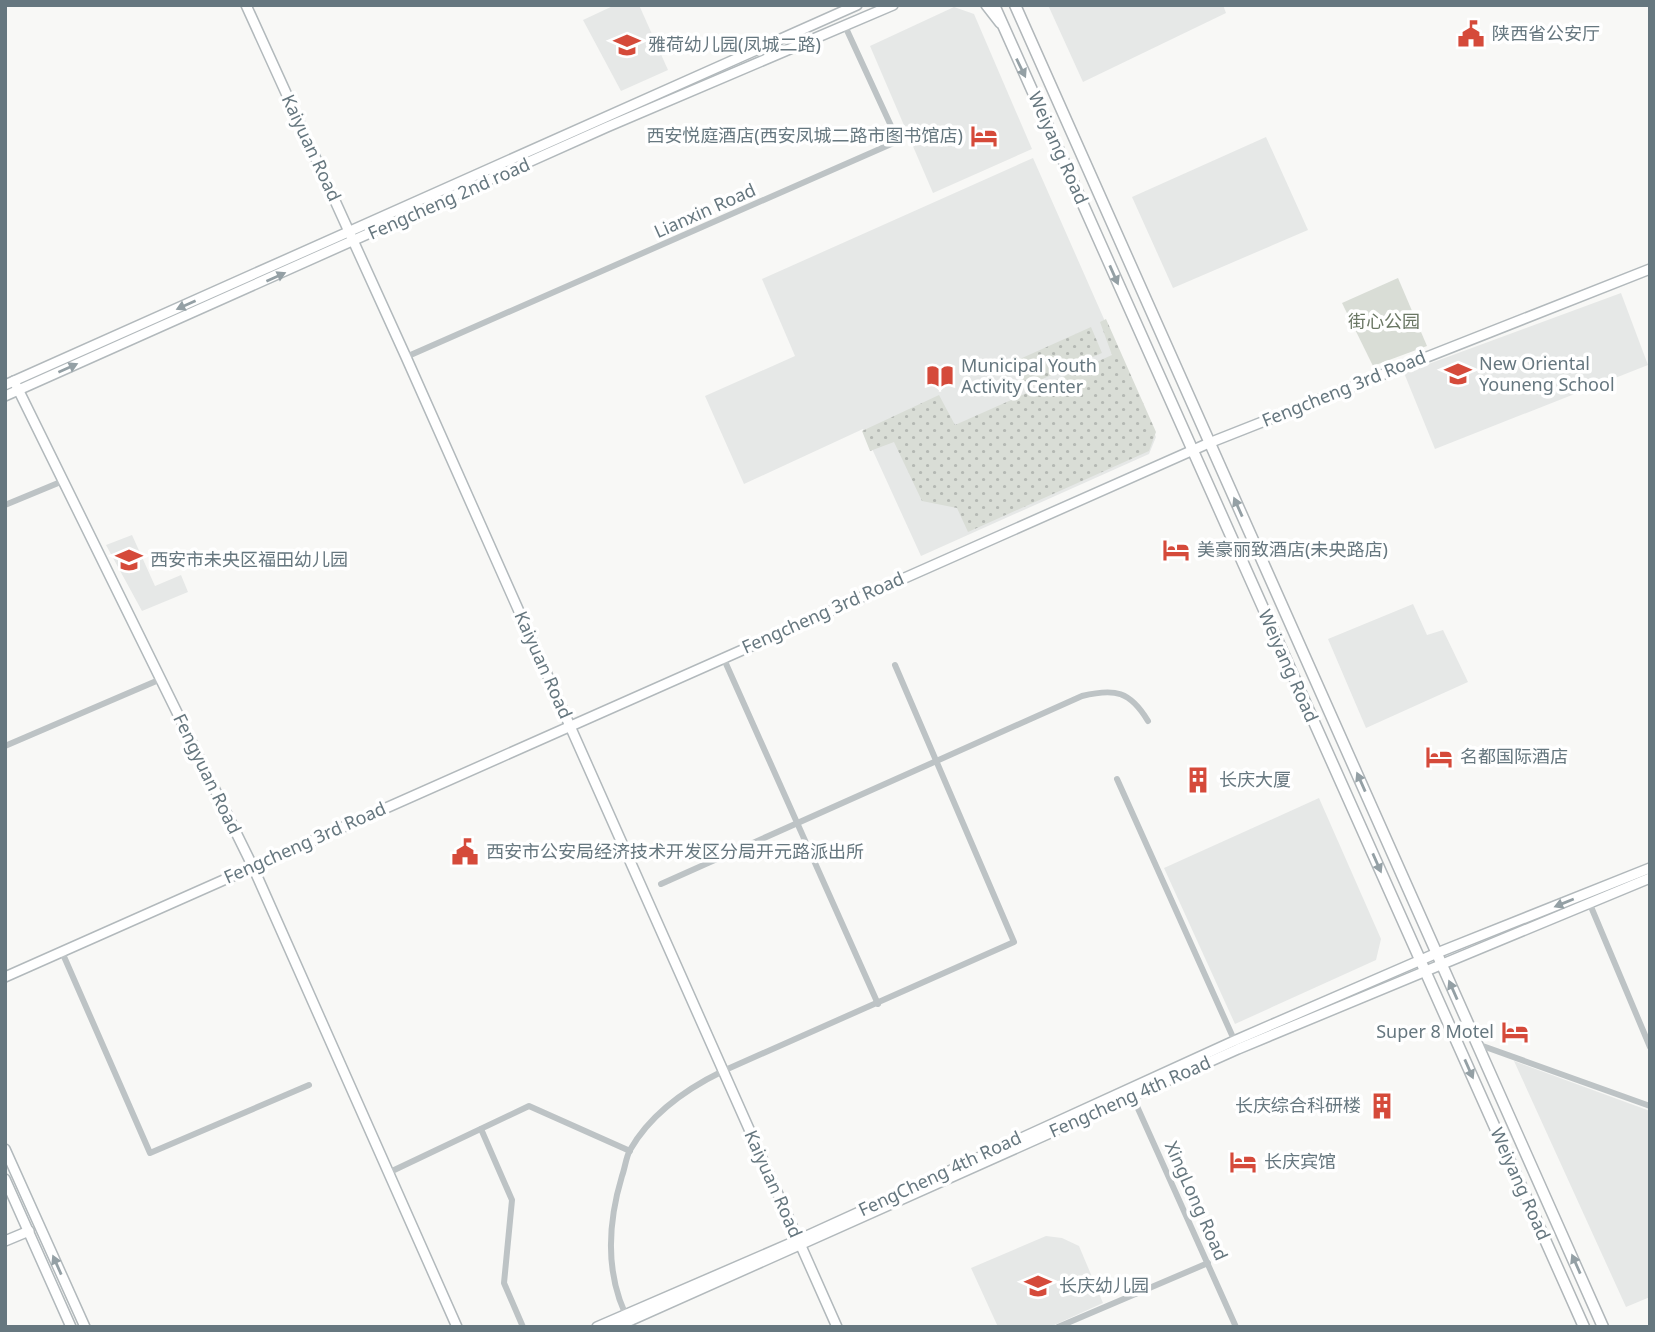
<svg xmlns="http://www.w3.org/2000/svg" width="1655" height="1332" viewBox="0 0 1655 1332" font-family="'Noto Sans','Noto Sans SC',sans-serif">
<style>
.built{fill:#e6e8e7}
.grass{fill:url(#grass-dots)}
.green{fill:#d9ddd6}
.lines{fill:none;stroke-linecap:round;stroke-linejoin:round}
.secondary-casing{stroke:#b2b9bc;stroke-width:12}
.primary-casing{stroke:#b1b7ba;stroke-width:13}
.street{stroke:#bdc3c5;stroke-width:6}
.secondary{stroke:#fff;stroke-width:9}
.primary{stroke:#fff;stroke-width:10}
.oneway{fill:#94a0a5}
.labels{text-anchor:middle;stroke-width:7;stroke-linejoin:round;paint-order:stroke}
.poi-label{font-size:18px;fill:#66777f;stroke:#fff;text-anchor:start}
.street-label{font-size:18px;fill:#66777f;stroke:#fff}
.park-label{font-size:18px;fill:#6a7764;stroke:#fff}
</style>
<defs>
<pattern id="grass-dots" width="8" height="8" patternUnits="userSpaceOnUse" patternTransform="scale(1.75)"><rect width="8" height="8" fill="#d9ddd6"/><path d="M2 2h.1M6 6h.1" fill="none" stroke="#b4b8b3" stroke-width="1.8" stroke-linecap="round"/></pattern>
</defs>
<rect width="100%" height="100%" fill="#f8f8f6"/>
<g class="built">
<polygon points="615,5 639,5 668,70 621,91 583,20"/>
<polygon points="1048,5 1223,5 1226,13 1083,82"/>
<polygon points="954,7 974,14 1032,149 933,193 870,46"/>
<polygon points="1266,137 1308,230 1173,288 1132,197"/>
<polygon points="1033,158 1156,437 1149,454 921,556 863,429 744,484 705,396 795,356 762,279"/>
<polygon points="1621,293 1648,365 1435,449 1404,373"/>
<polygon points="132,535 155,586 181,575 188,592 142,611 106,545"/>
<polygon points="1413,604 1427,635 1443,630 1468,682 1366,728 1328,639"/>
<polygon points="1319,798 1381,939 1376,960 1235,1024 1164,868"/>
<polygon points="1514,1061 1650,1111 1650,1297 1626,1307"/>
<polygon points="1046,1236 1062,1238 1079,1246 1103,1303 1050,1327 998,1327 971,1268"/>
</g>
<g class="grass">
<polygon points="1106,319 1156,432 1149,451 968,532 957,508 922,501 894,442 870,451 862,431 939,395 955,425 1112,355 1100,322"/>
<polygon points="1091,327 1102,353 1024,387 1013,362"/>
</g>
<polygon class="green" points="1398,278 1427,346 1373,366 1342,303"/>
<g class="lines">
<g class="secondary-casing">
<g id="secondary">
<polyline points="246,5 406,357 837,1327"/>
<polyline points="986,5 1000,23"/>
<polyline points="14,381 253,867 457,1327"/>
<polyline points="5,385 857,5"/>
<polyline points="5,396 607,127 893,5"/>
<polyline points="5,977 1209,443 1650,269"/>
<polyline points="5,1149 85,1327"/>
<polyline points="5,1179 71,1327"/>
<polyline points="5,1241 29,1231"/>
<polyline points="597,1327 798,1240 1234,1041 1437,953 1650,868"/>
<polyline points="616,1327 1238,1049 1650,878"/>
</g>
</g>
<g class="primary-casing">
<g id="primary">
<polyline points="994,5 1584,1327"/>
<polyline points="1015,5 1603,1327"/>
</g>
</g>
<g class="street">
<polyline points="406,357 898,141 845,26"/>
<polyline points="5,505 63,481"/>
<polyline points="723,657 878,1004"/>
<polyline points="5,746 161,679"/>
<polyline points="1117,779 1236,1044"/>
<path d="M661 884 1082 696C1115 688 1130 691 1148 721"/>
<polyline points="1589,902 1650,1047"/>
<polyline points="62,952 150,1153 309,1085"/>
<polyline points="1477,1044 1650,1106"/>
<polyline points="1131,1093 1236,1327"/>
<polyline points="481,1129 512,1200 504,1283 523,1327"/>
<polyline points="390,1172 529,1106 630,1151"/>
<path d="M632 1327C605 1280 607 1226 622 1176 625 1168 626 1157 630 1150 651 1113 686 1089 723 1071L1014 942 895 665"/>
<polyline points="1058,1327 1208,1263"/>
</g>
<use href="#secondary" class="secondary"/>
<use href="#primary" class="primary"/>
</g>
<defs><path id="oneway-solid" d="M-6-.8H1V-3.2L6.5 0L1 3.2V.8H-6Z" transform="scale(1.75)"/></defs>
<g class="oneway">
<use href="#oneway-solid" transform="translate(1021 68) rotate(64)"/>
<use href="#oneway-solid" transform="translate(1114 275) rotate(66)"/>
<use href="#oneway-solid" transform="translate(276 277) rotate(-24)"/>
<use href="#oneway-solid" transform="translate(186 305) rotate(156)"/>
<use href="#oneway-solid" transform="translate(68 368) rotate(-24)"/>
<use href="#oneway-solid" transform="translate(1238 507) rotate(-114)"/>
<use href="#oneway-solid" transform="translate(1361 782) rotate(-114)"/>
<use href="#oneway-solid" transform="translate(1377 863) rotate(66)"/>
<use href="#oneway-solid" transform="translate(1564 903) rotate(158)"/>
<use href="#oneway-solid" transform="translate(1453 990) rotate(-114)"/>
<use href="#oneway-solid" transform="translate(1469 1069) rotate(66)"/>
<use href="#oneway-solid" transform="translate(1576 1264) rotate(-114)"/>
<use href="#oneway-solid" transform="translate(57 1265) rotate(-114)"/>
</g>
<defs>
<g id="civic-bare" transform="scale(2.1)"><path d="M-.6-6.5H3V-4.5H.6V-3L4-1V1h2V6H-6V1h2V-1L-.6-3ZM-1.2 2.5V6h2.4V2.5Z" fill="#d54a3a" stroke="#fff" stroke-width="2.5" paint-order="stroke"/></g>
<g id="school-bare" transform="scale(2.1)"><path d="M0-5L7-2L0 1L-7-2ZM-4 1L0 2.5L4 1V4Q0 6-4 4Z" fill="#d54a3a" stroke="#fff" stroke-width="2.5" paint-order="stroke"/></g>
<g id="hotel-bare" transform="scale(2.1)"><path d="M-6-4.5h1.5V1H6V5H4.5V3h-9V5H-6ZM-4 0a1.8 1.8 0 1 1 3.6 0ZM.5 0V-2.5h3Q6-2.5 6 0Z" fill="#d54a3a" stroke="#fff" stroke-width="2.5" paint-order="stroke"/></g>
<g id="library-bare" transform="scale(2.1)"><path d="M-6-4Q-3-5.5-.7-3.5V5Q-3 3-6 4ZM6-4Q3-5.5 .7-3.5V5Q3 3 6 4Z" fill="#d54a3a" stroke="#fff" stroke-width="2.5" paint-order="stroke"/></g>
<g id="building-bare" transform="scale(2.1)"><path d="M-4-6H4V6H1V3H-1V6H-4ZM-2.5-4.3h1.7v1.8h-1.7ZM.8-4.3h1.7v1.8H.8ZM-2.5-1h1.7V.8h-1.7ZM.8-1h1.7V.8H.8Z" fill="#d54a3a" stroke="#fff" stroke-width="2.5" paint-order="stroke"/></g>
</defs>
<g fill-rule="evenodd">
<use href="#civic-bare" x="1471" y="34"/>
<use href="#school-bare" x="627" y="45"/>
<use href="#hotel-bare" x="984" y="136"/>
<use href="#school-bare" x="1458" y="374"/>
<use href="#library-bare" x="940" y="376"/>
<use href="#hotel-bare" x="1176" y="550"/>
<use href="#school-bare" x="129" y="560"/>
<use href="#hotel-bare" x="1439" y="757"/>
<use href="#building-bare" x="1198" y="780"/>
<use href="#civic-bare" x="465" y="852"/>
<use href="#hotel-bare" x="1515" y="1032"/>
<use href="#building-bare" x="1382" y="1106"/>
<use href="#hotel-bare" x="1243" y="1162"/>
<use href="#school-bare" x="1038" y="1286"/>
</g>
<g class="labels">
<g class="poi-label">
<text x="1492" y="40">陕西省公安厅</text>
<text x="648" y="51">雅荷幼儿园(凤城二路)</text>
<text x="963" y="142" text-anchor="end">西安悦庭酒店(西安凤城二路市图书馆店)</text>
<text x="1479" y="370">New Oriental<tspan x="1479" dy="21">Youneng School</tspan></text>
<text x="961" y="372">Municipal Youth<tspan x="961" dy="21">Activity Center</tspan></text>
<text x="1197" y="556">美豪丽致酒店(未央路店)</text>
<text x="150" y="566">西安市未央区福田幼儿园</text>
<text x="1460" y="763">名都国际酒店</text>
<text x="1219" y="786">长庆大厦</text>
<text x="486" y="858">西安市公安局经济技术开发区分局开元路派出所</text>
<text x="1494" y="1038" text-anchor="end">Super 8 Motel</text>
<text x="1361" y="1112" text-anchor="end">长庆综合科研楼</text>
<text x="1264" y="1168">长庆宾馆</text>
<text x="1059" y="1292">长庆幼儿园</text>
</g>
<g class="street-label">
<text transform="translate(311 148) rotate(65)" y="6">Kaiyuan Road</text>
<text transform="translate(1058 148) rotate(66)" y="6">Weiyang Road</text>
<text transform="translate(449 199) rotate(-24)" y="6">Fengcheng 2nd road</text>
<text transform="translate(705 211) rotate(-24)" y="6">Lianxin Road</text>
<text transform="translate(1344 389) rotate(-22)" y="6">Fengcheng 3rd Road</text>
<text transform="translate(823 613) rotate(-24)" y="6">Fengcheng 3rd Road</text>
<text transform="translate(543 665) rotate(66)" y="6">Kaiyuan Road</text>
<text transform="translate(1288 666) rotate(66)" y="6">Weiyang Road</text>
<text transform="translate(207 774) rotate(64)" y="6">Fengyuan Road</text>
<text transform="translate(305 843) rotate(-24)" y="6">Fengcheng 3rd Road</text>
<text transform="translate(1130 1097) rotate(-24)" y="6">Fengcheng 4th Road</text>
<text transform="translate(940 1174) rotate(-25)" y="6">FengCheng 4th Road</text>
<text transform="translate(773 1184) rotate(66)" y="6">Kaiyuan Road</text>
<text transform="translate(1520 1184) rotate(66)" y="6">Weiyang Road</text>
<text transform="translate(1196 1201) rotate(66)" y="6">XingLong Road</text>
</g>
<g class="park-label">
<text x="1384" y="328">街心公园</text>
</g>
</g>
<rect width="1655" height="1332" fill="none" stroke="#66777f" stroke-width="14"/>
</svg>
